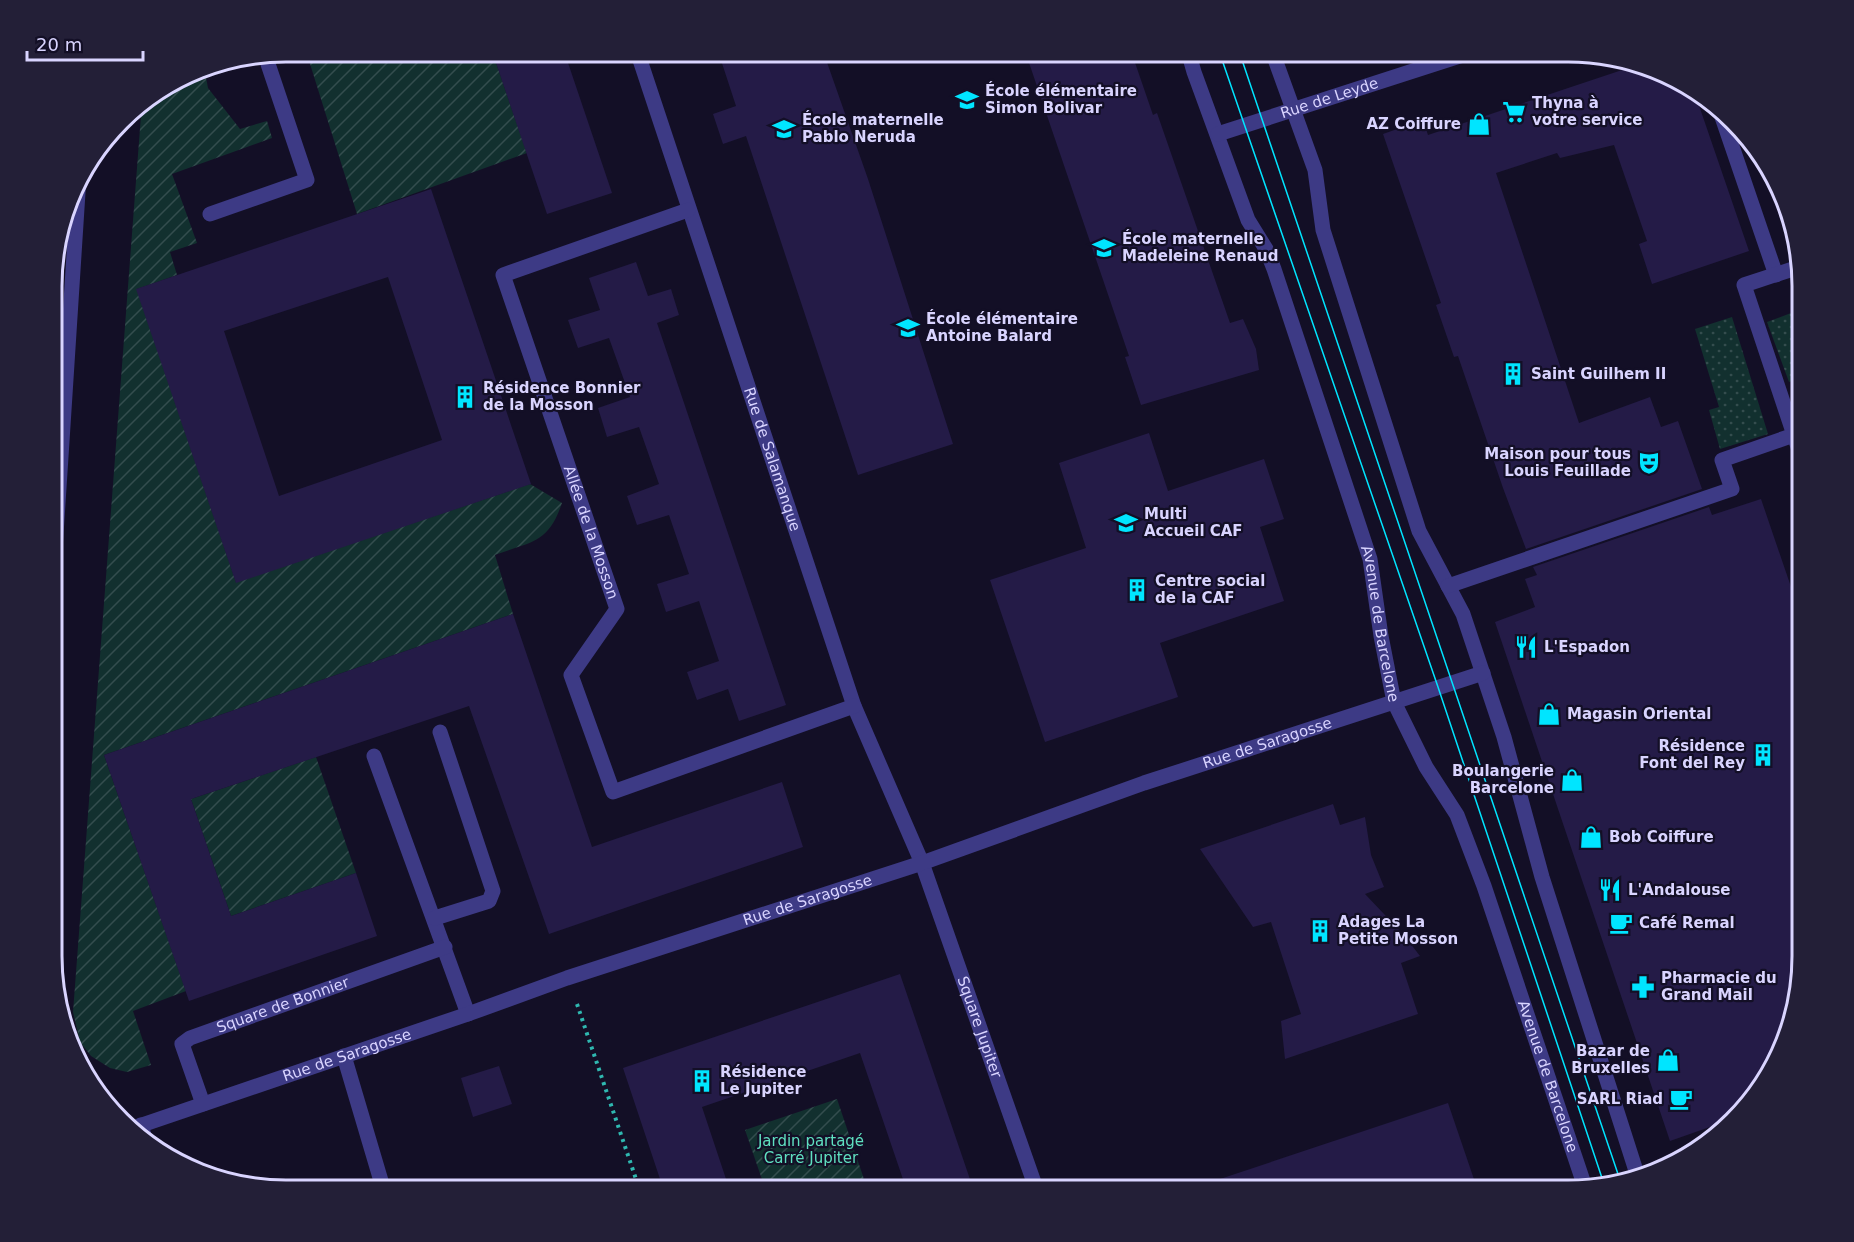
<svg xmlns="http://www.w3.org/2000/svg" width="1854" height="1242" viewBox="0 0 1854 1242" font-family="'DejaVu Sans',sans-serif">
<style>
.grass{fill:url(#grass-dots)}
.garden{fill:url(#garden-furrows)}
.building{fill:#241b47;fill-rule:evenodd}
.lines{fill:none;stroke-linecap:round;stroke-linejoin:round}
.path{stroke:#2fb8b0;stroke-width:4;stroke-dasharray:3 4.5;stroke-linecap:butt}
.minor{stroke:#3d3a85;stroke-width:15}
.tram{stroke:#00e5ff;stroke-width:1.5}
.labels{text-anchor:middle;stroke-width:4.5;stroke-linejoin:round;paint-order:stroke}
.poi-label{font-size:15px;font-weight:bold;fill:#d9d4ff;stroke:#130f26;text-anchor:start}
.street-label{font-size:15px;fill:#d9d4ff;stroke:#130f26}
.park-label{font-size:15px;fill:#5fe0c0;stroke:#130f26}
.rim{fill:none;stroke:#d9d4ff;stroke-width:3}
</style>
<defs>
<pattern id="grass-dots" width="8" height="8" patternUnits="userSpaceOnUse" patternTransform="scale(1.5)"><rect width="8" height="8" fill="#12302f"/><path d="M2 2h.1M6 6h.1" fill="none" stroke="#344d4e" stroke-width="1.8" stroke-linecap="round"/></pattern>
<pattern id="garden-furrows" width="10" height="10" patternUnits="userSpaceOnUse" patternTransform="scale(1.5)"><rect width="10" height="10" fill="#12302f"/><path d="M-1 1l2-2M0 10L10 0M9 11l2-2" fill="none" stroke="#344d4e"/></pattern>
</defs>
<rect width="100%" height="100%" fill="#130f26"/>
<g class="grass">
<polygon points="1791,313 1803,344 1803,377 1789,382 1767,322"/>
<polygon points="1732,317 1768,434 1720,449 1709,410 1719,407 1695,329"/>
</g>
<g class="garden">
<polygon points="306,51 492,51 527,153 357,214"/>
<path d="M204 67 208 88 240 129 267 121 272 138 172 174 197 243 170 252 177 275 137 289 236 582 530 484 562 503C548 544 532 541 495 555L513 614 104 755 186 991 133 1011 151 1065 127 1072 110 1068 91 1056 80 1042 73 1012 142 102 196 69Z"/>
<polygon points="316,757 356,873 231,916 191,799"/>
<polygon points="837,1099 868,1191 766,1191 745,1130"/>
</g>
<g class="building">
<polygon points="492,51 564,51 612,193 547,214"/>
<polygon points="718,51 823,51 868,179 953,444 858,475 746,136 723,144 713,114 736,106"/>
<polygon points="1025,51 1131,51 1153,115 1157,113 1230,323 1243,319 1256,349 1259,370 1141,405 1125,357 1129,356"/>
<polygon points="1643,63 1693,88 1749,251 1652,284 1639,244 1647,241 1614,145 1560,158 1557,153 1496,173 1579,423 1650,397 1661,427 1678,421 1702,489 1526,549 1503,488 1458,356 1454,357 1436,305 1441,303 1383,134 1423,120 1428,135"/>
<path d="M431 189 531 484 236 583 136 289ZM388 277 442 440 279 496 224 331Z"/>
<polygon points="636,262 648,296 671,289 679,315 657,323 786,705 739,721 728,689 697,700 687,672 719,661 699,601 666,612 657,584 689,574 669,515 637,525 627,496 659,484 639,427 607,437 598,408 630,397 609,338 578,348 568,320 600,310 589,278"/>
<polygon points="1149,433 1168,491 1264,459 1284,519 1260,527 1284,601 1160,643 1178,697 1045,742 990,580 1086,548 1059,463"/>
<polygon points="1761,499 1803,622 1803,972 1791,1032 1763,1087 1727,1121 1670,1141 1495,622 1535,607 1525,579 1537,575 1533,567 1709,507 1712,515"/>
<polygon points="513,614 592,847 782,782 803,847 549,934 469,706 191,799 231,916 356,873 377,936 189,1001 104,755"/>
<polygon points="1333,804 1340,825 1365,817 1371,855 1384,887 1365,894 1403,934 1420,956 1401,963 1418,1014 1285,1059 1281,1021 1301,1014 1271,922 1253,927 1200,849"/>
<polygon points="900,974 974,1191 907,1191 860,1053 702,1107 730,1191 664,1191 623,1068"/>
<polygon points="499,1066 512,1104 473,1117 461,1078"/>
<polygon points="1448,1103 1478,1191 1203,1191 1202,1185"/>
</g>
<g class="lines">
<polyline class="path" points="577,1004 640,1191"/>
<g class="minor">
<path id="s1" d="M637 51 854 706 922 863 1037 1191"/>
<path id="s2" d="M1188 51 1194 72 1248 220 1266 249 1274 269 1370 559 1381 636 1394 702 1426 767 1457 815 1484 886 1586 1190"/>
<polyline points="1272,51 1315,170 1323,230 1419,531 1463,614 1504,737 1542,877 1637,1174"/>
<polyline points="1721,114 1776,275"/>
<path id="s3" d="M1218 134 1475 51"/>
<path id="s4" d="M688 210 503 275 617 609 571 675 613 792 854 706"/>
<polyline points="210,214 307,180 265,55"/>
<polyline points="1803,279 1799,267 1744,285 1803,462"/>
<polyline points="53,581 79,177"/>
<polyline points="1448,586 1732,489 1722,460 1794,435"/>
<polyline points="374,756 468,1014"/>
<polyline points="435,918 489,901 493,891 440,732"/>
<polyline points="344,1056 384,1191"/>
<path id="s5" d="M203 1104 182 1044 190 1038 445 947"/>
<polyline points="141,1125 146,1142"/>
<path id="s6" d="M133 1128 468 1014 567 978 922 863 1144 783 1483 673"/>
</g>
<g class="tram">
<polyline points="1219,51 1438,687 1604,1184"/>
<polyline points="1239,51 1620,1180"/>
</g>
</g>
<defs>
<g id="school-bare" transform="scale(1.8)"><path d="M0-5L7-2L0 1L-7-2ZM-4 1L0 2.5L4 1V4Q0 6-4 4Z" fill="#00e5ff" stroke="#130f26" stroke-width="2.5" paint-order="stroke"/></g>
<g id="supermarket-bare" transform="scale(1.8)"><path d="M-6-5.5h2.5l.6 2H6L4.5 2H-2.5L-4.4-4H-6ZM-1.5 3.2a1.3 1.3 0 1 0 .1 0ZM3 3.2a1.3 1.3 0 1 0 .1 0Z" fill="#00e5ff" stroke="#130f26" stroke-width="2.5" paint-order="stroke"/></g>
<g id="shop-bare" transform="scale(1.8)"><path d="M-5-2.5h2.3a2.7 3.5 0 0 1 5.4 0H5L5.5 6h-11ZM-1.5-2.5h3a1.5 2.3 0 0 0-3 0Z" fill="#00e5ff" stroke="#130f26" stroke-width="2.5" paint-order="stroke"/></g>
<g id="building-bare" transform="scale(1.8)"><path d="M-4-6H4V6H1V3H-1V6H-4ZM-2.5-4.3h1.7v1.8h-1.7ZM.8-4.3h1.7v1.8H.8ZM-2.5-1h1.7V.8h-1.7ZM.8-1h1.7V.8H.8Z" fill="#00e5ff" stroke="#130f26" stroke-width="2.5" paint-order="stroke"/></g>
<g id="theatre-bare" transform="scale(1.8)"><path d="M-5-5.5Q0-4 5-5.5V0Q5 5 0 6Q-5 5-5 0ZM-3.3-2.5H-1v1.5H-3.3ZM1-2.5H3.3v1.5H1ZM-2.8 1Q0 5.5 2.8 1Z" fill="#00e5ff" stroke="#130f26" stroke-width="2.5" paint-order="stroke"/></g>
<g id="restaurant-bare" transform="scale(1.8)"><path d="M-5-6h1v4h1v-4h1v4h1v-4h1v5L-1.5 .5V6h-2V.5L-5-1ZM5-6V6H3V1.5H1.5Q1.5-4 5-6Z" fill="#00e5ff" stroke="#130f26" stroke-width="2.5" paint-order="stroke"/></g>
<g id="cafe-bare" transform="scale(1.8)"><path d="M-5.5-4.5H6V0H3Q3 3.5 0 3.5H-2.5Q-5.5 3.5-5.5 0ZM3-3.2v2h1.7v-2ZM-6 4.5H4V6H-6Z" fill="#00e5ff" stroke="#130f26" stroke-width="2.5" paint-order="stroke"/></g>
<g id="pharmacy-bare" transform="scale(1.8)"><path d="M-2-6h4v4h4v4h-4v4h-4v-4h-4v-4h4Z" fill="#00e5ff" stroke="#130f26" stroke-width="2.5" paint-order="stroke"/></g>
</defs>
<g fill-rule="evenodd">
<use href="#school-bare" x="967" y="100"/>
<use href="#supermarket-bare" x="1514" y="112"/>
<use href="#shop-bare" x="1479" y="124"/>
<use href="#school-bare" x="784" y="129"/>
<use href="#school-bare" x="1104" y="248"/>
<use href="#school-bare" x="908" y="328"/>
<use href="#building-bare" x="1513" y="374"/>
<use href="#building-bare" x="465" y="397"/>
<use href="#theatre-bare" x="1649" y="463"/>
<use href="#school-bare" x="1126" y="523"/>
<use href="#building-bare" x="1137" y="590"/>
<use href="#restaurant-bare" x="1526" y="647"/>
<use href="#shop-bare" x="1549" y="714"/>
<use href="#building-bare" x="1763" y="755"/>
<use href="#shop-bare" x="1572" y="780"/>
<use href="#shop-bare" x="1591" y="837"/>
<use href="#restaurant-bare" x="1610" y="890"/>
<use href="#cafe-bare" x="1621" y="923"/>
<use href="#building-bare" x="1320" y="931"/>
<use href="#pharmacy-bare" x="1643" y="987"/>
<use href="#shop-bare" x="1668" y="1060"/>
<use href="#building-bare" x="702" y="1081"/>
<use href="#cafe-bare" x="1681" y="1099"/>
</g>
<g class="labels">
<g class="poi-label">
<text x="985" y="96">École élémentaire<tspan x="985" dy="17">Simon Bolivar</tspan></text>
<text x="1532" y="108">Thyna à<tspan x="1532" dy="17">votre service</tspan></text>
<text x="802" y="125">École maternelle<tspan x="802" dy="17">Pablo Neruda</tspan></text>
<text x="1461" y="129" text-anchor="end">AZ Coiffure</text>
<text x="1122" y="244">École maternelle<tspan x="1122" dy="17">Madeleine Renaud</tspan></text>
<text x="926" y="324">École élémentaire<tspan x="926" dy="17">Antoine Balard</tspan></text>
<text x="1531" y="379">Saint Guilhem II</text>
<text x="483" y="393">Résidence Bonnier<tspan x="483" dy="17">de la Mosson</tspan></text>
<text x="1631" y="459" text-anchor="end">Maison pour tous<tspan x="1631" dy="17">Louis Feuillade</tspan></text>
<text x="1144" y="519">Multi<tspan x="1144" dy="17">Accueil CAF</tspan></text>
<text x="1155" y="586">Centre social<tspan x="1155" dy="17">de la CAF</tspan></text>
<text x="1544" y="652">L'Espadon</text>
<text x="1567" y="719">Magasin Oriental</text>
<text x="1745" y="751" text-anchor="end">Résidence<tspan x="1745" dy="17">Font del Rey</tspan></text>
<text x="1554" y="776" text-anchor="end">Boulangerie<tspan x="1554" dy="17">Barcelone</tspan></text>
<text x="1609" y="842">Bob Coiffure</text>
<text x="1628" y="895">L'Andalouse</text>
<text x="1338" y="927">Adages La<tspan x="1338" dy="17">Petite Mosson</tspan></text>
<text x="1639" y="928">Café Remal</text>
<text x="1661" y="983">Pharmacie du<tspan x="1661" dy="17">Grand Mail</tspan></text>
<text x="1650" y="1056" text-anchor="end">Bazar de<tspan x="1650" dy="17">Bruxelles</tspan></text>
<text x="720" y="1077">Résidence<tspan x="720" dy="17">Le Jupiter</tspan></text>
<text x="1663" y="1104" text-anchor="end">SARL Riad</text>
</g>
<g class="street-label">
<text dy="5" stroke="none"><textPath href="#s3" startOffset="117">Rue de Leyde</textPath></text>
<text dy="5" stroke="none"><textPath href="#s1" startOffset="430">Rue de Salamanque</textPath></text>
<text dy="5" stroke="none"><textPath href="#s4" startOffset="468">Allée de la Mosson</textPath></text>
<text dy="5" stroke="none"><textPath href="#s2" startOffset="606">Avenue de Barcelone</textPath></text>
<text dy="5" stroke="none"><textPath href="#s6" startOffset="1198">Rue de Saragosse</textPath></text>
<text dy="5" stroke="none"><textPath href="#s6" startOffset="712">Rue de Saragosse</textPath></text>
<text dy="5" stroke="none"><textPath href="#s5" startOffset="172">Square de Bonnier</textPath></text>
<text dy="5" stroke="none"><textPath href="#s1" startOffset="1035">Square Jupiter</textPath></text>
<text dy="5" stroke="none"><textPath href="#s6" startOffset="226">Rue de Saragosse</textPath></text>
<text dy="5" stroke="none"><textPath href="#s2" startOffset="1092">Avenue de Barcelone</textPath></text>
</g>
<g class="park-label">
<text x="811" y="1146">Jardin partagé<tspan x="811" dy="17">Carré Jupiter</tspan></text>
</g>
</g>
<path d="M0 0H1854V1242H0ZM286 62H1568A224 224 0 0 1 1792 286V956A224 224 0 0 1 1568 1180H286A224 224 0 0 1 62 956V286A224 224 0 0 1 286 62Z" fill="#231f37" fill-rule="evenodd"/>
<path class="rim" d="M286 62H1568A224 224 0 0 1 1792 286V956A224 224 0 0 1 1568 1180H286A224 224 0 0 1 62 956V286A224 224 0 0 1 286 62Z"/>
<path d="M27 51v9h116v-9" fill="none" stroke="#d9d4ff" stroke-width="3"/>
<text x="36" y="51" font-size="18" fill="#d9d4ff" stroke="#130f26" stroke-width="4.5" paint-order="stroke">20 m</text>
</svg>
